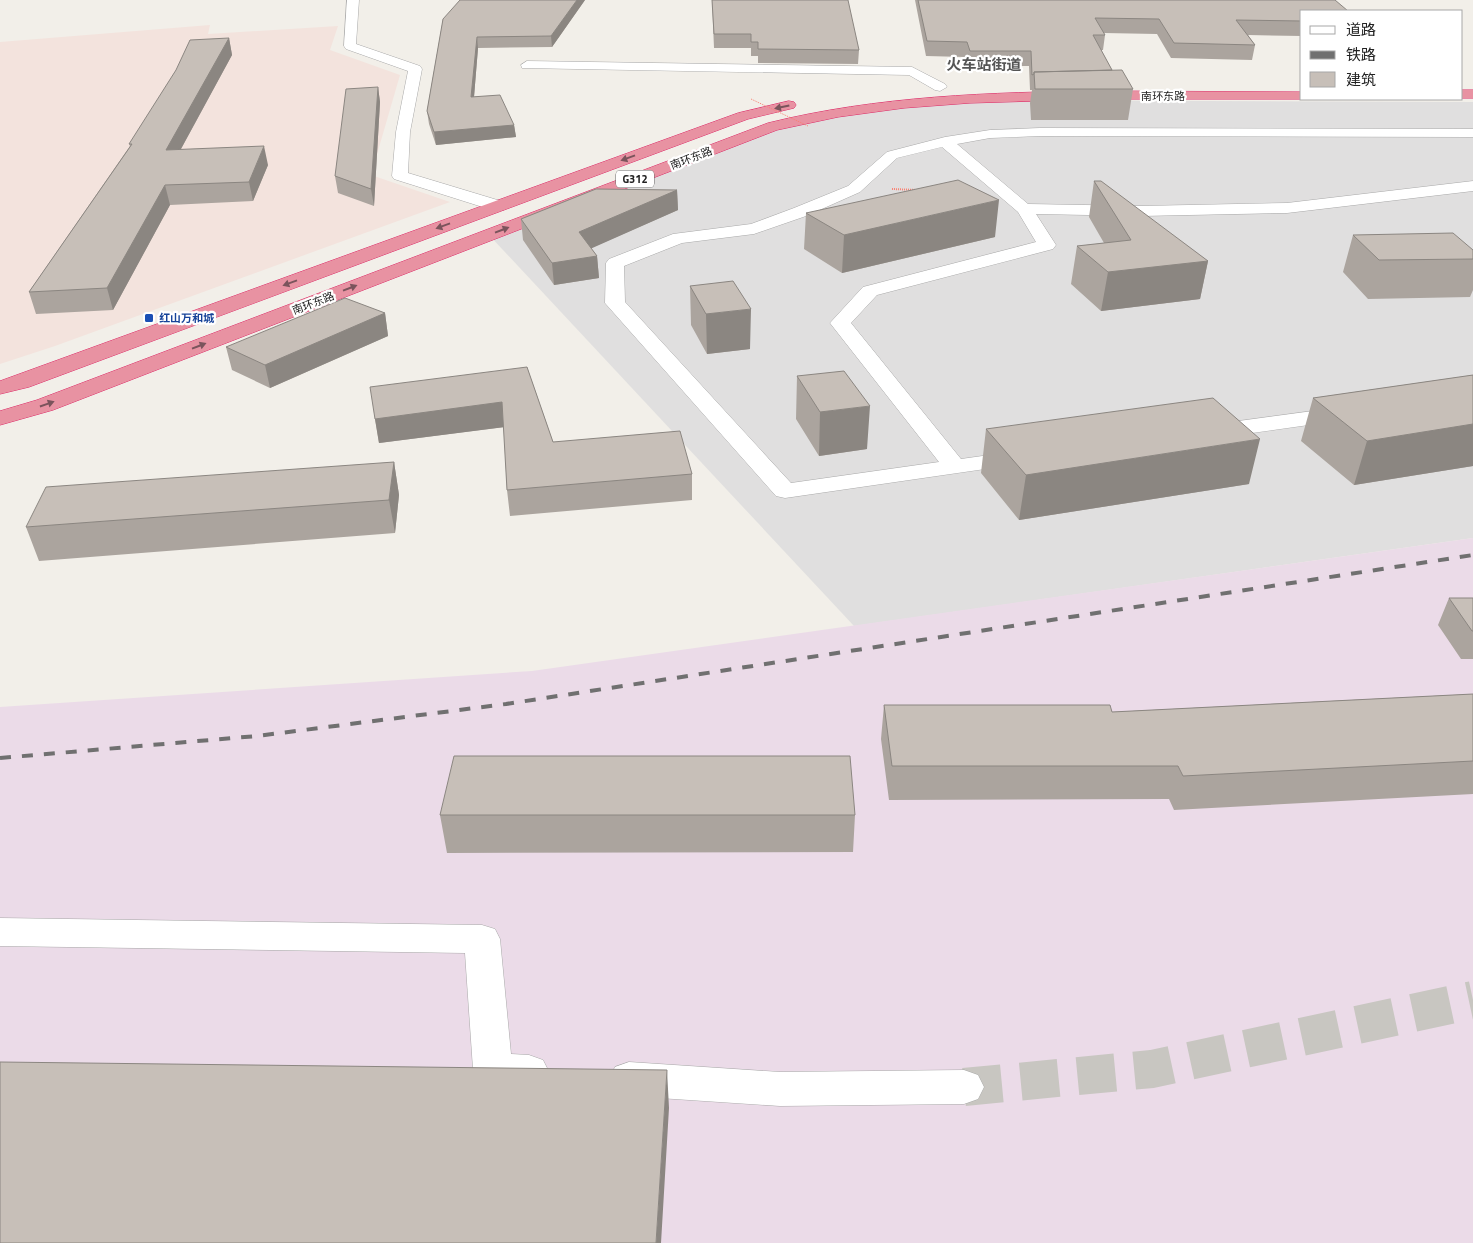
<svg xmlns="http://www.w3.org/2000/svg" width="1473" height="1243" font-family="'Titillium Web','Noto Sans SC',sans-serif">
<style>
.residential{fill:#e0dfdf}
.industrial{fill:#ebdbe8}
.military{fill:#f3e3dd}
.lines{fill:none;stroke-linecap:round;stroke-linejoin:round}
.minor-tunnel{stroke:#c8c6c1;stroke-width:38;stroke-dasharray:38 19;stroke-linecap:butt}
.minor-casing{stroke:#a9a9a9;stroke-width:1}
.highway-casing{stroke:#dc2a67;stroke-width:1}
.path{stroke:#fa8072;stroke-width:2;stroke-dasharray:1 1;stroke-linecap:butt}
.minor{fill:#fff;fill-rule:evenodd}
.highway{fill:#e892a2;fill-rule:evenodd}
.rail{stroke:#707070;stroke-width:4;stroke-dasharray:11 11;stroke-linecap:butt}
.path-bridge{stroke:#fa8072;stroke-width:1;stroke-dasharray:1 1;stroke-linecap:butt}
.wall{fill:#aba49e}
.shaded-wall{fill:#8b8681}
.building{fill:#c7bfb8;stroke:#8b8681}
.oneway{fill:#7b545c}
.transit-dot{fill:#1a4fb4;stroke:#fff;stroke-width:2}
.labels{text-anchor:middle;dominant-baseline:central;stroke-width:4.5;stroke-linejoin:round;paint-order:stroke}
.far-street-label{font-size:11px;fill:#222;stroke:#fff}
.shield{fill:#fff;stroke:#646464;stroke-width:1}
.shield-label{font-size:11px;font-weight:bold;fill:#222}
.far-transit-label{font-size:11px;font-weight:bold;fill:#164399;stroke:#fff;text-anchor:start}
.far-district-label{font-size:15px;font-weight:bold;fill:#555;stroke:#fff}
</style>
<rect width="100%" height="100%" fill="#f2efe9"/>
<path class="residential" d="M 955,100 L 1473,102 L 1473,538 L 854,626 L 489,235 L 773,126 Z"/>
<path class="industrial" d="M 1473,538 L 1473,1243 L 0,1243 L 0,707 L 532,671 Z"/>
<path class="military" d="M 210,25 L 208,34 L 338,26 L 330,50 L 400,75 L 371,175 L 450,202 L 55,346 L 0,364 L 0,42 Z"/>
<g class="lines">
<path class="minor-tunnel" d="M 964,1087 L 1152,1069 L 1473,1000"/>
<g class="minor-casing">
<path id="minor" d="M 347,0 L 359,0 L 356,44 L 420,66 L 422,69 L 410,132 L 408,173 L 504,202 L 506,206 L 504,210 L 492,210 L 394,179 L 392,176 L 396,132 L 408,71 L 346,49 L 344,46 Z
M 527,61 L 912,67 L 945,84 L 947,87 L 940,91 L 935,90 L 909,75 L 522,68 L 521,65 Z
M 1040,128 L 1473,129 L 1473,137 L 1040,136 L 990,138 L 957,144 L 1028,204 L 1141,206 L 1287,203 L 1473,181 L 1473,191 L 1287,213 L 1141,216 L 1036,214 L 1056,245 L 1053,249 L 877,295 L 851,323 L 961,459 L 1018,451 L 1026,453 L 1030,458 L 1026,463 L 785,498 L 776,496 L 605,303 L 606,263 L 609,259 L 673,234 L 751,224 L 794,208 L 848,186 L 887,152 L 945,137 L 990,130 ZM 942,147 L 1018,212 L 1036,242 L 863,287 L 830,323 L 939,462 L 791,483 L 625,302 L 624,266 L 682,243 L 754,234 L 806,216 L 860,192 L 897,158 Z
M 1343,407 L 1351,409 L 1354,414 L 1351,419 L 1209,439 L 1201,437 L 1198,432 L 1201,427 L 1209,425 Z
M 0,918 L 482,925 L 495,929 L 500,939 L 511,1054 L 529,1055 L 543,1060 L 549,1072 L 543,1084 C 522,1091 500,1088 479,1081 L 473,1069 L 465,953 L 0,946 Z
M 629,1062 L 780,1072 L 964,1070 L 978,1075 L 984,1087 L 978,1099 L 964,1104 L 780,1106 L 629,1096 L 615,1091 L 609,1079 L 615,1067 Z"/>
</g>
<g class="highway-casing">
<path id="highway" d="M 1462,90 L 1473,90 L 1473,98 L 1462,98 Z
M 1103,91 L 1302,92 L 1302,99 L 1307,99 L 1103,99 L 970,103 L 904,108 L 838,117 L 777,130 L 53,410 L 0,425 L 0,411 L 37,400 L 768,123 C 877,96 991,92 1103,91 Z
M 789,101 L 794,102 L 796,105 L 794,108 L 748,119 L 29,387 L 0,394 L 0,381 L 738,113 Z"/>
</g>
<path class="path" d="M 892,189 L 918,190"/>
<use href="#minor" class="minor"/>
<use href="#highway" class="highway"/>
<path class="rail" d="M 0,758 L 257,736 L 506,704 L 1473,555"/>
<path class="path-bridge" d="M 751,99 L 808,126"/>
</g>
<path class="wall" d="M 585,0 L 552,47 L 478,48 L 474,97 L 514,125 L 516,137 L 436,145 L 429,124 L 427,111 L 443,19 Z
M 712,0 L 859,50 L 858,64 L 758,63 L 758,56 L 751,56 L 751,48 L 714,48 Z
M 915,0 L 1335,0 L 1302,11 L 1302,36 L 1248,35 L 1255,45 L 1252,60 L 1171,58 L 1157,34 L 1104,33 L 1105,35 L 1103,50 L 1101,50 L 1112,70 L 1133,89 L 1128,120 L 1031,120 L 1030,103 L 1032,90 L 1030,90 L 1029,66 L 969,66 L 965,57 L 926,56 Z
M 229,38 L 232,55 L 181,149 L 268,165 L 253,201 L 170,205 L 113,310 L 36,314 L 29,292 L 130,146 L 129,144 Z
M 378,87 L 380,102 L 374,206 L 338,193 L 335,176 Z
M 1094,181 L 1208,261 L 1200,299 L 1101,311 L 1071,284 L 1077,246 L 1104,243 L 1089,217 Z
M 677,190 L 678,210 L 591,248 L 597,256 L 599,278 L 554,285 L 523,240 L 521,219 Z
M 806,213 L 995,237 L 842,273 L 804,249 Z
M 1353,235 L 1473,250 L 1473,290 L 1470,297 L 1368,299 L 1343,272 Z
M 690,286 L 750,349 L 707,354 L 691,325 Z
M 385,313 L 388,336 L 270,388 L 232,370 L 226,347 Z
M 527,367 L 553,442 L 692,474 L 692,500 L 510,516 L 507,490 L 504,427 L 379,443 L 375,419 Z
M 1473,375 L 1473,466 L 1354,485 L 1301,441 L 1313,398 Z
M 797,376 L 867,449 L 819,456 L 796,419 Z
M 986,429 L 1249,484 L 1019,520 L 981,473 Z
M 394,462 L 399,495 L 395,533 L 39,561 L 26,527 Z
M 1449,598 L 1473,598 L 1473,659 L 1461,659 L 1438,625 Z
M 1473,694 L 1473,794 L 1174,810 L 1169,799 L 889,800 L 881,739 L 884,705 L 1112,712 Z
M 440,815 L 855,815 L 853,852 L 447,853 Z"/>
<path class="shaded-wall" d="M 577,0 L 585,0 L 552,47 L 551,36 Z
M 477,37 L 478,48 L 473,109 L 471,97 Z
M 229,38 L 232,55 L 170,169 L 166,150 Z
M 378,87 L 380,102 L 374,206 L 371,189 Z
M 514,125 L 516,137 L 436,145 L 434,132 Z
M 264,146 L 268,165 L 253,201 L 249,182 Z
M 165,185 L 170,205 L 113,310 L 107,288 Z
M 677,190 L 678,210 L 581,253 L 579,232 Z
M 999,200 L 995,237 L 842,273 L 844,235 Z
M 597,256 L 599,278 L 554,285 L 552,263 Z
M 1208,261 L 1200,299 L 1101,311 L 1108,272 Z
M 751,309 L 750,349 L 707,354 L 706,314 Z
M 385,313 L 388,336 L 270,388 L 265,365 Z
M 502,402 L 505,427 L 379,443 L 375,419 Z
M 870,406 L 867,449 L 819,456 L 820,412 Z
M 1473,424 L 1473,466 L 1354,485 L 1367,441 Z
M 1260,439 L 1249,484 L 1019,520 L 1026,475 Z
M 394,462 L 399,495 L 395,533 L 389,500 Z
M 667,1070 L 669,1108 L 661,1243 L 656,1243 Z"/>
<path class="building" d="M 460,0 L 577,0 L 551,36 L 477,37 L 471,97 L 500,95 L 514,125 L 434,132 L 427,111 L 443,19 Z
M 712,0 L 848,0 L 859,50 L 758,49 L 758,42 L 751,42 L 751,34 L 714,34 Z
M 918,0 L 1335,0 L 1348,11 L 1302,11 L 1302,21 L 1236,20 L 1255,45 L 1174,43 L 1159,19 L 1095,18 L 1105,35 L 1093,35 L 1112,70 L 1034,72 L 1034,74 L 1032,75 L 1031,51 L 970,51 L 967,42 L 927,41 Z
M 229,38 L 166,150 L 264,146 L 249,182 L 165,185 L 107,288 L 29,292 L 132,144 L 129,144 L 176,70 L 190,40 Z
M 1122,70 L 1133,89 L 1035,89 L 1034,72 Z
M 378,87 L 371,189 L 335,176 L 346,89 Z
M 958,180 L 999,200 L 844,235 L 806,213 Z
M 1094,181 L 1101,181 L 1208,261 L 1108,272 L 1077,246 L 1131,240 Z
M 596,189 L 677,190 L 579,232 L 597,256 L 552,263 L 521,219 Z
M 1453,233 L 1473,250 L 1473,259 L 1379,260 L 1353,235 Z
M 733,281 L 751,309 L 706,314 L 690,286 Z
M 345,298 L 385,313 L 265,365 L 226,347 Z
M 527,367 L 553,442 L 680,431 L 692,474 L 507,490 L 502,402 L 375,419 L 370,387 Z
M 844,371 L 870,406 L 820,412 L 797,376 Z
M 1473,375 L 1473,424 L 1367,441 L 1313,398 Z
M 1213,398 L 1260,439 L 1026,475 L 986,429 Z
M 394,462 L 389,500 L 26,527 L 46,487 Z
M 1449,598 L 1473,598 L 1473,631 L 1472,631 Z
M 1473,694 L 1473,761 L 1183,776 L 1178,766 L 892,766 L 884,705 L 1110,705 L 1112,712 Z
M 454,756 L 850,756 L 855,815 L 440,815 Z
M 0,1062 L 667,1070 L 656,1243 L 0,1243 Z"/>
<defs><path id="oneway-solid" d="M-6-.8H1V-3.2L6.5 0L1 3.2V.8H-6Z" transform="scale(1.25)"/></defs>
<g class="oneway">
<use href="#oneway-solid" transform="translate(782 107) rotate(168)"/>
<use href="#oneway-solid" transform="translate(628 158) rotate(160)"/>
<use href="#oneway-solid" transform="translate(443 226) rotate(160)"/>
<use href="#oneway-solid" transform="translate(502 230) rotate(-21)"/>
<use href="#oneway-solid" transform="translate(290 283) rotate(160)"/>
<use href="#oneway-solid" transform="translate(350 288) rotate(-21)"/>
<use href="#oneway-solid" transform="translate(199 346) rotate(-21)"/>
<use href="#oneway-solid" transform="translate(47 404) rotate(-19)"/>
</g>
<rect class="transit-dot" x="144" y="313" width="10" height="10" rx="2.5"/>
<g class="labels">
<g class="far-street-label">
<text x="1163" y="96">南环东路</text>
<text transform="translate(691 158) rotate(-21)">南环东路</text>
<text transform="translate(313 303) rotate(-21)">南环东路</text>
</g>
<rect class="shield" x="616" y="170.5" width="38" height="17" rx="4"/>
<g class="shield-label">
<text x="635" y="179">G312</text>
</g>
<g class="far-transit-label">
<text x="159" y="318">红山万和城</text>
</g>
<g class="far-district-label">
<text x="984" y="64">火车站街道</text>
</g>
</g>
<rect x="1300" y="10" width="162" height="90" fill="#ffffff" stroke="#a7a7a7"/>
<rect x="1310" y="26" width="25" height="8" fill="#ffffff" stroke="#a7a7a7"/>
<text x="1346" y="35" font-size="15" fill="#222222">道路</text>
<rect x="1310" y="51" width="25" height="8" fill="#707070" stroke="#a7a7a7"/>
<text x="1346" y="60" font-size="15" fill="#222222">铁路</text>
<rect x="1310" y="72" width="25" height="15" fill="#c7bfb8" stroke="#a7a7a7"/>
<text x="1346" y="85" font-size="15" fill="#222222">建筑</text>
</svg>
